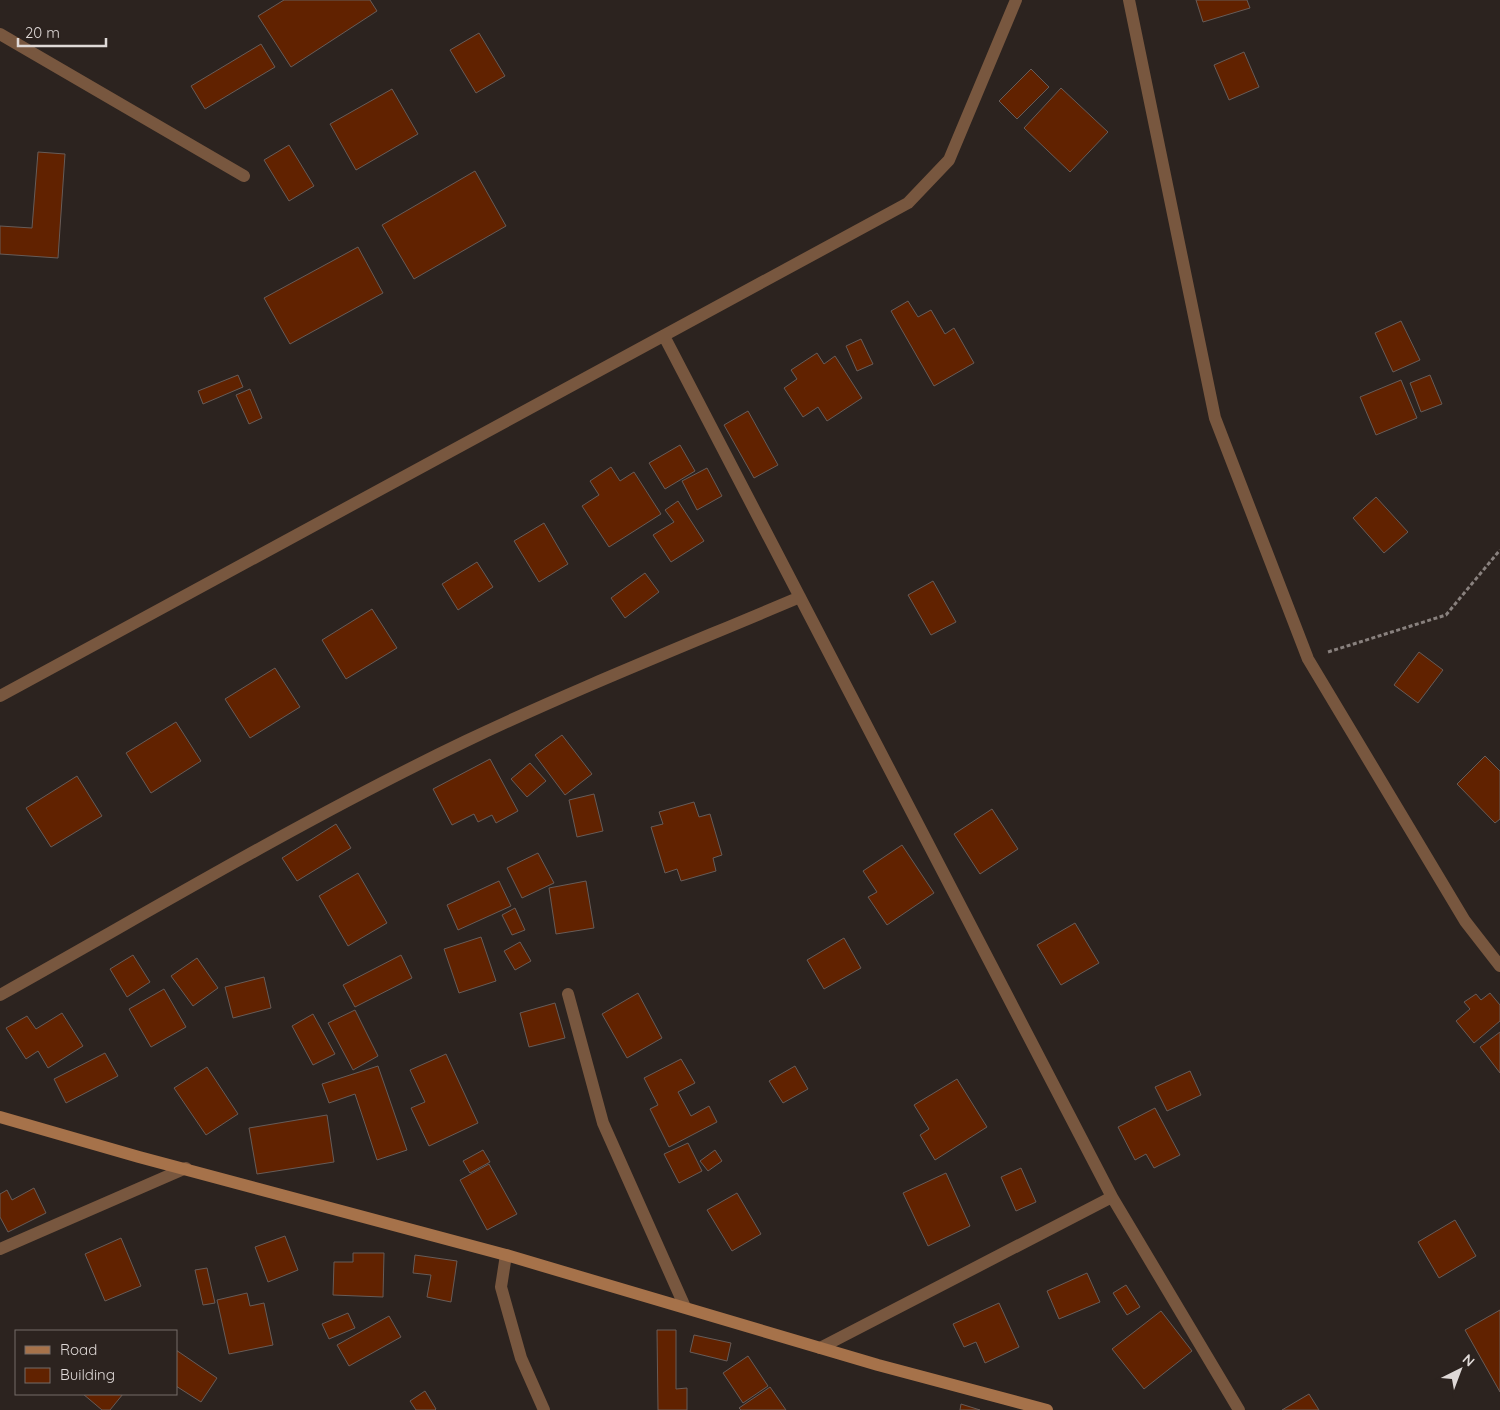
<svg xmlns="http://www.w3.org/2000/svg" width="1500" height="1410" font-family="Quicksand,sans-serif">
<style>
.building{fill:#612200;stroke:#675c58}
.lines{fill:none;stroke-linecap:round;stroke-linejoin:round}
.path{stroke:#89817e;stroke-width:3;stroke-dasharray:4 2.5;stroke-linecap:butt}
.street{stroke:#78573f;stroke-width:12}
.secondary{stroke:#a6724a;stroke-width:12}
</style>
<rect width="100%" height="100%" fill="#2c231f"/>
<path class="building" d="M 284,0 L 370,0 L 377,11 L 291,67 L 258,16 Z
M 1196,0 L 1247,0 L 1250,8 L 1203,22 Z
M 479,33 L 505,76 L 476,93 L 450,50 Z
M 261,44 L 275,67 L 205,109 L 191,86 Z
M 1244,52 L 1259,87 L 1229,100 L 1214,65 Z
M 1031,69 L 1049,87 L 1017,119 L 999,101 Z
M 1061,88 L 1108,132 L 1070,172 L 1024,128 Z
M 392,89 L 418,134 L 356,170 L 330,124 Z
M 289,145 L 314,186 L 289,201 L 264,160 Z
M 38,152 L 65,154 L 58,258 L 0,254 L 0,226 L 32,228 Z
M 475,171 L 506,226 L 414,279 L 382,225 Z
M 358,247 L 383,293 L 290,344 L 264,298 Z
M 908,301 L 918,317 L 931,310 L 945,334 L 954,328 L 974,363 L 934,386 L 891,311 Z
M 1401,321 L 1420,360 L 1393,372 L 1375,333 Z
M 861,339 L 873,364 L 857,371 L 846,346 Z
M 817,353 L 824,364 L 835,356 L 862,398 L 827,421 L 818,407 L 803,417 L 784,388 L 797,379 L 791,370 Z
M 238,375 L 243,387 L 203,404 L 198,391 Z
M 1430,375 L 1442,404 L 1421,412 L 1410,383 Z
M 1401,380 L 1417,418 L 1376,435 L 1360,397 Z
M 250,389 L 262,418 L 249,424 L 236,395 Z
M 748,411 L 778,465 L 754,478 L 724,425 Z
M 680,445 L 695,471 L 665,489 L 649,463 Z
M 611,467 L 620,481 L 634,472 L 661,514 L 609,547 L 582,506 L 599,495 L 590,481 Z
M 707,468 L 722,496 L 697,510 L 682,481 Z
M 1376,497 L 1408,532 L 1384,553 L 1353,518 Z
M 678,501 L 704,541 L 671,562 L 653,535 L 674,522 L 665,510 Z
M 544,523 L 568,564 L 539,582 L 514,541 Z
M 477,562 L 493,587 L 458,610 L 442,584 Z
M 645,573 L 659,592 L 625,618 L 611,598 Z
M 933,581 L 956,622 L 931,635 L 908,595 Z
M 372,609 L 397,648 L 346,679 L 322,640 Z
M 1419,652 L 1443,670 L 1418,703 L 1394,685 Z
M 275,668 L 300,707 L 250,738 L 225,699 Z
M 176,722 L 201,761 L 151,793 L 126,753 Z
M 562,735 L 592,774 L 565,795 L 535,755 Z
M 1485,756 L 1500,771 L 1500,819 L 1495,823 L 1457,784 Z
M 490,759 L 518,811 L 496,823 L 492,815 L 478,822 L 474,814 L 452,825 L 433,789 Z
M 530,763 L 546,781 L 527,797 L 511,779 Z
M 77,776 L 102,816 L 51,847 L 26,808 Z
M 594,794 L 603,831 L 577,837 L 569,800 Z
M 694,802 L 699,817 L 710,814 L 722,855 L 713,858 L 716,871 L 681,881 L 677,869 L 665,873 L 651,827 L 663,824 L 659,812 Z
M 992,809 L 1018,849 L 980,874 L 954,834 Z
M 336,824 L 351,848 L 297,881 L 282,858 Z
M 902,845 L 934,893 L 887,925 L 868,897 L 877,892 L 863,871 Z
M 538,853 L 554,883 L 522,898 L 507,868 Z
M 358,873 L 387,923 L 348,946 L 319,896 Z
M 499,881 L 511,906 L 458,930 L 447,905 Z
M 586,881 L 594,928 L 556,934 L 549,888 Z
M 515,908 L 525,930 L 512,935 L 502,915 Z
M 1075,923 L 1099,963 L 1061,985 L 1037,945 Z
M 481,937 L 496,981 L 459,993 L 444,949 Z
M 844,938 L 861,968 L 824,989 L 807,960 Z
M 520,942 L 531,961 L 515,970 L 504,951 Z
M 133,955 L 150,982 L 127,997 L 110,969 Z
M 401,955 L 412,978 L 355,1007 L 343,985 Z
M 197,958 L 218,988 L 193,1006 L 171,976 Z
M 264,977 L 271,1008 L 233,1018 L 225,987 Z
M 164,989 L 186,1027 L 151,1047 L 129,1009 Z
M 638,993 L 662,1038 L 627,1058 L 602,1014 Z
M 1490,993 L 1500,1005 L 1500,1021 L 1474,1043 L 1456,1021 L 1470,1009 L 1464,1002 L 1476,994 L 1481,1000 Z
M 555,1003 L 565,1038 L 529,1047 L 520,1013 Z
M 355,1010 L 378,1056 L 353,1070 L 328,1023 Z
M 62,1013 L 83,1046 L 48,1068 L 38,1051 L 26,1059 L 6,1028 L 27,1016 L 36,1029 Z
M 313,1014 L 335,1054 L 313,1065 L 292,1026 Z
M 1500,1032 L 1500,1073 L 1480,1047 Z
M 105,1053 L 118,1076 L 66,1103 L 54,1079 Z
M 446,1054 L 478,1123 L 429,1146 L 411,1108 L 425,1102 L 410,1070 Z
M 681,1059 L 695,1083 L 678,1092 L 691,1116 L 709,1106 L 717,1122 L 669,1147 L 650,1109 L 658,1105 L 644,1078 Z
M 378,1066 L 407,1150 L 377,1160 L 355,1094 L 329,1103 L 322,1084 Z
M 795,1066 L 808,1089 L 783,1103 L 769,1081 Z
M 207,1067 L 238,1114 L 206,1135 L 174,1088 Z
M 1190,1071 L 1201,1095 L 1167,1111 L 1155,1087 Z
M 957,1079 L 987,1127 L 935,1160 L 920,1135 L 929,1129 L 914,1105 Z
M 1155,1108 L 1180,1155 L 1154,1168 L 1146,1154 L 1135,1160 L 1118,1127 Z
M 327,1115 L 334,1162 L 257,1174 L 249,1128 Z
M 688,1143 L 702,1171 L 679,1183 L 664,1154 Z
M 483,1150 L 490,1162 L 470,1173 L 463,1161 Z
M 715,1150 L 722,1161 L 708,1171 L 700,1161 Z
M 489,1164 L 517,1214 L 487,1230 L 460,1180 Z
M 1021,1168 L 1036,1202 L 1016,1211 L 1001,1177 Z
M 946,1173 L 970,1226 L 928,1246 L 903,1193 Z
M 34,1188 L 46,1213 L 8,1232 L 0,1217 L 0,1194 L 7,1190 L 12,1200 Z
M 737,1193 L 761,1234 L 732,1251 L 707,1210 Z
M 1455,1220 L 1476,1256 L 1439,1278 L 1418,1242 Z
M 285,1236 L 298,1270 L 268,1282 L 255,1247 Z
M 121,1238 L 141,1286 L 105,1301 L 85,1254 Z
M 353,1253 L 384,1253 L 383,1297 L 333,1295 L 334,1262 L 353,1262 Z
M 415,1255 L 457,1261 L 451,1302 L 427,1297 L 431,1275 L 413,1273 Z
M 207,1268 L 215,1303 L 203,1305 L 195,1270 Z
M 1087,1273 L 1100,1302 L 1059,1319 L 1047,1291 Z
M 1126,1285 L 1140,1307 L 1127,1315 L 1113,1293 Z
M 247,1293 L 250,1306 L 264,1303 L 273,1345 L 229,1354 L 217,1300 Z
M 999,1303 L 1019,1347 L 985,1363 L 976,1342 L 964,1347 L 953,1324 Z
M 1500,1310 L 1500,1392 L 1465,1330 Z
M 1161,1311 L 1192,1351 L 1144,1389 L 1112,1349 Z
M 348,1313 L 355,1328 L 329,1339 L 322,1324 Z
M 389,1316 L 401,1337 L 349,1366 L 337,1345 Z
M 657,1330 L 676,1330 L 676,1389 L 687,1388 L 687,1410 L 658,1410 Z
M 694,1335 L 731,1343 L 727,1361 L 690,1352 Z
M 176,1350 L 217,1378 L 201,1402 L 176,1386 Z
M 748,1356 L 768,1386 L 743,1403 L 723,1373 Z
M 770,1387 L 786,1410 L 741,1410 L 739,1408 Z
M 425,1391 L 436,1409 L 435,1410 L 416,1410 L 410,1401 Z
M 83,1394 L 123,1394 L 110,1410 L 102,1410 Z
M 1309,1394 L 1319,1410 L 1282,1410 Z
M 961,1404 L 980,1410 L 960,1410 Z"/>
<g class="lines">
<path class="path" d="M 1328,652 L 1446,615 L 1500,550"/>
<path class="street" d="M 1129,0 L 1215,418 L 1308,659 L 1465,921 L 1500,966
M 0,34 L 244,176
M 664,336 L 1112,1197 L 820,1348
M 0,696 L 908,203 L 949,160 L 1016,0
M 568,994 L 603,1123 L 685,1307
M 0,995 C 154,909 307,817 466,741 C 575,689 689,644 800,597
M 1112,1197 L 1239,1410
M 0,1249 L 186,1168
M 506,1255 L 501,1287 L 521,1358 L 544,1410"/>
<path class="secondary" d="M 0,1117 L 139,1157 L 506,1255 L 878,1365 L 1047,1410"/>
</g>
<rect x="15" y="1330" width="162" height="65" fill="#2c231f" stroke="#746c69"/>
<rect x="25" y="1346" width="25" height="8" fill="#a6724a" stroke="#746c69"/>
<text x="60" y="1355" font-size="15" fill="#dfd9d7">Road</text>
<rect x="25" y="1368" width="25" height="15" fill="#612200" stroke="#746c69"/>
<text x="60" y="1380" font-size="15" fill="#dfd9d7">Building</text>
<g transform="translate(1460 1370) rotate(42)" stroke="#2c231f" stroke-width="4" paint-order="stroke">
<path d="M0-4L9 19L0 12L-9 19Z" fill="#dfd9d7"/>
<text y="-8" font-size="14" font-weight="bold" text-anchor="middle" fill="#dfd9d7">N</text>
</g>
<path d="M18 38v8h88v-8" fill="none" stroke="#dfd9d7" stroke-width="2.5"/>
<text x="25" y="38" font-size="15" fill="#dfd9d7" stroke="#2c231f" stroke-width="4" paint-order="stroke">20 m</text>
</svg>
